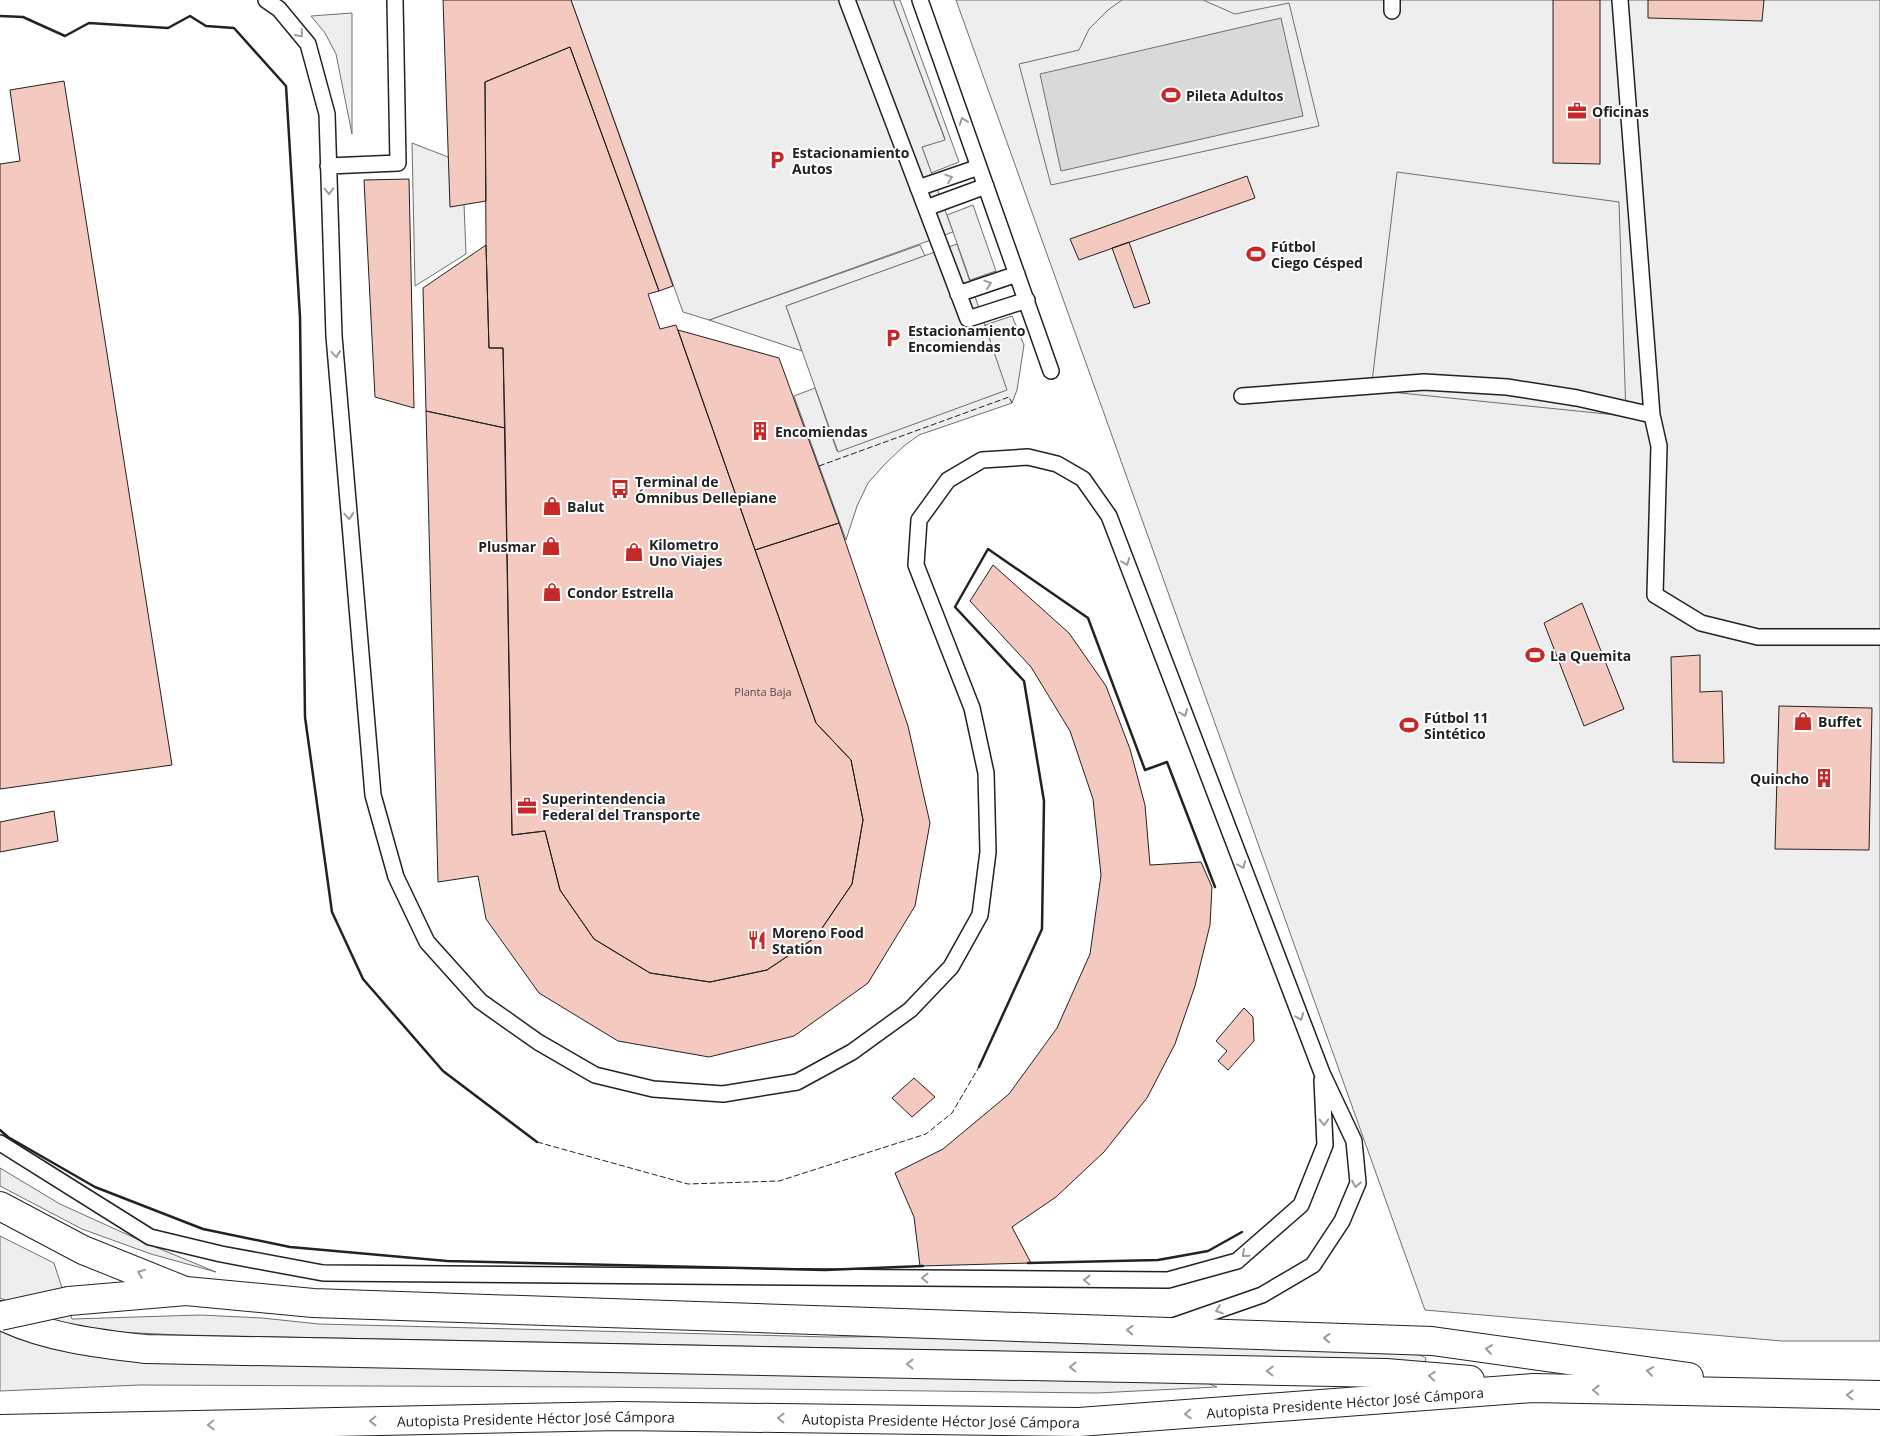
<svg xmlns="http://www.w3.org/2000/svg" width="1880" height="1436" font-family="'Open Sans',sans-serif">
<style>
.green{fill:#eee;stroke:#6f6f6f}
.parking{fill:#ededed;stroke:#6f6f6f}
.water{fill:#d9d9d9;stroke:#6f6f6f}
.building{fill:#f3c9c0;stroke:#222}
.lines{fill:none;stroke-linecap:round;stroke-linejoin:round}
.lane-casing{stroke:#222;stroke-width:18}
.highway-casing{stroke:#222;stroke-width:30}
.lane{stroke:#fff;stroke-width:15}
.highway{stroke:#fff;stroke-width:28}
.highway-bridge-casing{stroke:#222;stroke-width:30;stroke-linecap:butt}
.highway-bridge{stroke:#fff;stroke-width:28}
.fence{stroke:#222;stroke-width:1;stroke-dasharray:6 2.5;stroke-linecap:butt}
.wall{stroke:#222;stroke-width:2.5}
.oneway{stroke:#9c9c9c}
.labels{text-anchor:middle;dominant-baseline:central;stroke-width:4;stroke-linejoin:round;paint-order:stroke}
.number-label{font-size:11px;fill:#564c4a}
.poi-label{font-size:14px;font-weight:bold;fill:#222;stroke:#fff;text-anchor:start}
.street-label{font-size:14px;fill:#222;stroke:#fff}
</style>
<rect width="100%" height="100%" fill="#fff"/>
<path class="green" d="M 893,0 L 900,0 L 959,162 L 931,173 L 922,147 L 945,139 Z
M 956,0 L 1880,0 L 1880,1341 L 1782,1341 L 1425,1310 Z
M 352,13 L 352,134 L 336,54 L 325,33 L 311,16 Z
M 412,143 L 448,157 L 464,204 L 466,254 L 415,286 Z
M 973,205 L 996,271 L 970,280 L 947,215 Z
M 920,245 L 925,256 L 786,306 L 802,351 L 709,320 Z
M 1012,316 L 1024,345 L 1017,390 L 1012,403 L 919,435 L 904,446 L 885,464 L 868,483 L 857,506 L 846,540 L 794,396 L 815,388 L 837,451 L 1006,390 L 985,325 Z
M 0,1168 L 60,1204 L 148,1244 L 216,1272 L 151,1254 L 82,1229 L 0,1186 Z
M 0,1236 L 54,1263 L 72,1319 L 200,1315 L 262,1318 L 319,1324 L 830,1337 L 986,1336 L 1371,1351 L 1420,1355 L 1426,1358 L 1425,1362 L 1421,1364 L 1143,1354 L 180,1335 L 96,1331 L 68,1326 L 0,1298 Z
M 0,1331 L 19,1339 L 89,1356 L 179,1362 L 797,1372 L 1052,1380 L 1202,1381 L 1217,1387 L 1097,1393 L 596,1387 L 140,1385 L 0,1391 Z"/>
<path class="parking" d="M 571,0 L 893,0 L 945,140 L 922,147 L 953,232 L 709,320 L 683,312 Z
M 1122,0 L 1203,0 L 1235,14 L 1289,3 L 1319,126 L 1051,185 L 1019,64 L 1079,50 L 1089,29 L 1108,10 Z
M 1397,172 L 1619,202 L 1626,416 L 1371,390 Z
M 957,244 L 1007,390 L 838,452 L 786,306 Z"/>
<path class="water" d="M 1281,18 L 1303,116 L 1061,171 L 1040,74 Z"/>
<path class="building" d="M 443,0 L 571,0 L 673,286 L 659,291 L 570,47 L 485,82 L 486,201 L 450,207 Z
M 1553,0 L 1600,0 L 1600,164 L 1553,163 Z
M 1648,0 L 1764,0 L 1762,21 L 1648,18 Z
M 570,47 L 659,291 L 648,294 L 660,329 L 676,325 L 816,723 L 851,760 L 863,820 L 852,884 L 816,937 L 767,970 L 710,982 L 650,973 L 594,939 L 560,890 L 545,831 L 512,835 L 503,348 L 489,348 L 486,245 L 485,82 Z
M 64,81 L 172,765 L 0,789 L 0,164 L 20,161 L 10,90 Z
M 1247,176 L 1255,198 L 1079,260 L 1070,239 Z
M 409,179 L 414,408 L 375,397 L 364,180 Z
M 1129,242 L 1150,303 L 1134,308 L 1112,248 Z
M 486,245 L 489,348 L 503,348 L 505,428 L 426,411 L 423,288 Z
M 678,330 L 779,358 L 839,523 L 755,550 Z
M 426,411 L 505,428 L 512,835 L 545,831 L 560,890 L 594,939 L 650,973 L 710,982 L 767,970 L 816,937 L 852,884 L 863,820 L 851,760 L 816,723 L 755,550 L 839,523 L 908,726 L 930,823 L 915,906 L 868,983 L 794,1036 L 709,1057 L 618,1041 L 539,993 L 486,919 L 478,876 L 438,882 Z
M 993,565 L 1069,633 L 1106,686 L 1130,749 L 1145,805 L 1150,865 L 1201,862 L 1212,887 L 1210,925 L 1195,986 L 1175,1044 L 1147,1098 L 1104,1152 L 1056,1197 L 1012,1227 L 1031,1263 L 920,1266 L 914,1217 L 895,1173 L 943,1149 L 1009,1094 L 1057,1028 L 1090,954 L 1101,875 L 1093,799 L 1070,731 L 1031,667 L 970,601 Z
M 1582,603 L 1624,709 L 1584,726 L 1544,623 Z
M 1700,655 L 1700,692 L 1722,691 L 1724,763 L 1673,762 L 1671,657 Z
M 1779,706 L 1872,708 L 1869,850 L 1775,849 Z
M 54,811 L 58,841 L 0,852 L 0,822 Z
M 1244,1008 L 1253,1017 L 1254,1041 L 1228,1070 L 1218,1061 L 1227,1051 L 1216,1041 Z
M 914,1078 L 935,1097 L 912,1117 L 892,1098 Z"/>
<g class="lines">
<g class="lane-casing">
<path id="lane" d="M 266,0 L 279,9 L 308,44 L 327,114 L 334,336 L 373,795 L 396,877 L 427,942 L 480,1001 L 538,1042 L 595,1075 L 653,1089 L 723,1094 L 797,1082 L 852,1052 L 910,1010 L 951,967 L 980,915 L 988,852 L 986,773 L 972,708 L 916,565 L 919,520 L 948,480 L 982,460 L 1028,457 L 1057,464 L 1083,479 L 1109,516 L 1322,1073 L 1354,1141 L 1358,1183 L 1342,1221 L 1313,1265 L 1262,1295 L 1173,1326
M 847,0 L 968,319 L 1027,300
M 920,0 L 1051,371
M 1620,0 L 1652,415 L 1659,446 L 1655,595 L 1701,623 L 1758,637 L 1880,637
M 1392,11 L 1392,0
M 328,166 L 398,163 L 395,0
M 918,188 L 979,167
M 926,208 L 986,186
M 958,294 L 1017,274
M 1242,396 L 1424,382 L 1507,387 L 1577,398 L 1652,415
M 0,1143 L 150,1237 L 221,1254 L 323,1273 L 1168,1280 L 1237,1261 L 1301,1205 L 1325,1145 L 1322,1080"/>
</g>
<g class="highway-casing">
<g id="highway">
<path d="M 0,1206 L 83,1250 L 180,1289"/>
<path d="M 69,1301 L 186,1291 L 313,1303 L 1432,1341 L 1689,1377"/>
<path d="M 0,1315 C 43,1337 99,1344 146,1349 L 1386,1373 L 1470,1380"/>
<path id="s1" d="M 0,1429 L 620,1416 L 1079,1422 L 1533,1388 L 1880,1395"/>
</g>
</g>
<use href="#lane" class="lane"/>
<use href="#highway" class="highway"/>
<g class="highway-bridge-casing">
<path id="highway-bridge" d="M 0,1316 L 69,1301"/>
</g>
<use href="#highway-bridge" class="highway-bridge"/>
<path class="fence" d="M 819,466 L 1009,397 L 1012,403
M 537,1142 L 688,1184 L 779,1181 L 926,1134 L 952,1113 L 979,1067"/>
<path class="wall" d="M 0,16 L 23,17 L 65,36 L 89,23 L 168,28 L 190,16 L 206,26 L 234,28 L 286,86 L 300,317 L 305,717 L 332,912 L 363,979 L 443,1071 L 537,1142
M 979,1067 L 1042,929 L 1044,801 L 1024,681 L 955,607 L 988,549 L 1088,618 L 1145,770 L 1167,762 L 1215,887
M 0,1130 L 8,1137 L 95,1187 L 203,1229 L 290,1247 L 447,1261 L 825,1270 L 923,1266
M 1028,1263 L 1158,1260 L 1208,1251 L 1242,1232"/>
</g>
<defs><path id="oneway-chevron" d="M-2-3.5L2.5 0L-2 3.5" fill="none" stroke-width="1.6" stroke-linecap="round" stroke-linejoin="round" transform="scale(1.25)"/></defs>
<g class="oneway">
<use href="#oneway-chevron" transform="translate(300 34) rotate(49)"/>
<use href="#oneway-chevron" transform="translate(963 121) rotate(-110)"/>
<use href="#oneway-chevron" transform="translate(949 178) rotate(-19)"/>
<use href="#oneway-chevron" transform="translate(329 191) rotate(88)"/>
<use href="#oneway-chevron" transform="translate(988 284) rotate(-18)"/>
<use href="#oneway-chevron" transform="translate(336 354) rotate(85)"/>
<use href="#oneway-chevron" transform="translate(349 516) rotate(85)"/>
<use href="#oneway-chevron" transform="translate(1126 562) rotate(69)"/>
<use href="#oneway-chevron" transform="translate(1184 713) rotate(69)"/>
<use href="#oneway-chevron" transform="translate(1242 865) rotate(69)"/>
<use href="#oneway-chevron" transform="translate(1300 1017) rotate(69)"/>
<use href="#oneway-chevron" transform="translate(1324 1122) rotate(88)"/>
<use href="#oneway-chevron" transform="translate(1356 1184) rotate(101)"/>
<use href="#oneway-chevron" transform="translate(1245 1254) rotate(139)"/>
<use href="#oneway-chevron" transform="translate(141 1273) rotate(-158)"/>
<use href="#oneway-chevron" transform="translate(925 1278) rotate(-179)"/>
<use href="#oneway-chevron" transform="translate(1087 1280) rotate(-179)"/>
<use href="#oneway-chevron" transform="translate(1219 1310) rotate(161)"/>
<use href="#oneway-chevron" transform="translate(1130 1330) rotate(-178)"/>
<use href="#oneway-chevron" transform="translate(1327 1338) rotate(-178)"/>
<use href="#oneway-chevron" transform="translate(1489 1349) rotate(-172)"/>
<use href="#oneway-chevron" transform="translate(910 1364) rotate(-179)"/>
<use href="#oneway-chevron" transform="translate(1073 1367) rotate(-179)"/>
<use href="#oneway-chevron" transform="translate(1270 1371) rotate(-179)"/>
<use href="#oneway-chevron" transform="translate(1650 1371) rotate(-172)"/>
<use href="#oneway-chevron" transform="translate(1432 1376) rotate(-176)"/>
<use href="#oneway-chevron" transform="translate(1596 1390) rotate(-179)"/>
<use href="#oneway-chevron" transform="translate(1850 1395) rotate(-179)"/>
<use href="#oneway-chevron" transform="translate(1188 1414) rotate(176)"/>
<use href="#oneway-chevron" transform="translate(781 1418) rotate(-179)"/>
<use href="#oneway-chevron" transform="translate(373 1421) rotate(179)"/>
<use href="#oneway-chevron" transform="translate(211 1425) rotate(179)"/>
</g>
<defs>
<g id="stadium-bare" transform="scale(1.5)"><path d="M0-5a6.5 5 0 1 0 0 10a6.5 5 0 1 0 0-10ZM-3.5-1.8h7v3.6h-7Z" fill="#c62828" stroke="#fff" stroke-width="2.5" paint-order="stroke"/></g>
<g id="office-bare" transform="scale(1.5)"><path d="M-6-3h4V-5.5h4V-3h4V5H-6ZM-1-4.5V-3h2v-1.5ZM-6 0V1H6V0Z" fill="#c62828" stroke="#fff" stroke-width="2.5" paint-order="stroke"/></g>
<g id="parking-bare" transform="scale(1.5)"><path d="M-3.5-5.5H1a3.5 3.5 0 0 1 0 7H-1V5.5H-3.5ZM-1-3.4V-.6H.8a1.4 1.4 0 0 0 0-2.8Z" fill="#c62828" stroke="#fff" stroke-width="2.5" paint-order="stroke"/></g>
<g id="building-bare" transform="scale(1.5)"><path d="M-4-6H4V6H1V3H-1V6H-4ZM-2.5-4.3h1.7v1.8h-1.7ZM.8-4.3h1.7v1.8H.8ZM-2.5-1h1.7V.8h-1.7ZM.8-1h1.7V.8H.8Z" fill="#c62828" stroke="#fff" stroke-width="2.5" paint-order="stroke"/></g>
<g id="bus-bare" transform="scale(1.5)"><path d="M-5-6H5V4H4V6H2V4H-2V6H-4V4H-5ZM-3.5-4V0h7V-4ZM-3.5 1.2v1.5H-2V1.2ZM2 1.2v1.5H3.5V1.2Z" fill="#c62828" stroke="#fff" stroke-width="2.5" paint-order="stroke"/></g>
<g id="shop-bare" transform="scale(1.5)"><path d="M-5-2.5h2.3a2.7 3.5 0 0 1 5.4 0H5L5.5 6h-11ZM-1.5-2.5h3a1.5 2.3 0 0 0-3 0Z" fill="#c62828" stroke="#fff" stroke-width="2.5" paint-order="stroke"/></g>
<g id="restaurant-bare" transform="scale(1.5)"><path d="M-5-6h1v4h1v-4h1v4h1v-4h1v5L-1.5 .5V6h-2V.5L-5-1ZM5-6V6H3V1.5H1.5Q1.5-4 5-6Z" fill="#c62828" stroke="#fff" stroke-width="2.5" paint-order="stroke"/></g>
</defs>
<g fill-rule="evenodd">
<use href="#stadium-bare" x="1171" y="95"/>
<use href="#office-bare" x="1577" y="111"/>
<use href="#parking-bare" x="777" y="160"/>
<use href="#stadium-bare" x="1256" y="254"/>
<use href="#parking-bare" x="893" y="338"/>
<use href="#building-bare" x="760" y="431"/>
<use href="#bus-bare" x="620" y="489"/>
<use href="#shop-bare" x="552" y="506"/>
<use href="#shop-bare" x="551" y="546"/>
<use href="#shop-bare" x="634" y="552"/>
<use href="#shop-bare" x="552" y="592"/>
<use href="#stadium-bare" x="1535" y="655"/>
<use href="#shop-bare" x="1803" y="721"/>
<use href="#stadium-bare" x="1409" y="725"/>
<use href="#building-bare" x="1824" y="778"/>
<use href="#office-bare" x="527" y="806"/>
<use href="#restaurant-bare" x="757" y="940"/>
</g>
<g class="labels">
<g class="number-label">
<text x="763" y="691">Planta Baja</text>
</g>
<g class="poi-label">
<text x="1186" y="95">Pileta Adultos</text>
<text x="1592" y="111">Oficinas</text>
<text x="792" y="152">Estacionamiento<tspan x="792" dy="16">Autos</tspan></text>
<text x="1271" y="246">Fútbol<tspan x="1271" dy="16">Ciego Césped</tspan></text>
<text x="908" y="330">Estacionamiento<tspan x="908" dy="16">Encomiendas</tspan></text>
<text x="775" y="431">Encomiendas</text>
<text x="635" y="481">Terminal de<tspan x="635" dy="16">Ómnibus Dellepiane</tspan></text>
<text x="567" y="506">Balut</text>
<text x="649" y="544">Kilometro<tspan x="649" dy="16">Uno Viajes</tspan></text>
<text x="536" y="546" text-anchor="end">Plusmar</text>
<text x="567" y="592">Condor Estrella</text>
<text x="1550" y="655">La Quemita</text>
<text x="1424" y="717">Fútbol 11<tspan x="1424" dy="16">Sintético</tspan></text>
<text x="1818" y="721">Buffet</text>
<text x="1809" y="778" text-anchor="end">Quincho</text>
<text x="542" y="798">Superintendencia<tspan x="542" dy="16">Federal del Transporte</tspan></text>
<text x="772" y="932">Moreno Food<tspan x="772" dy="16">Station</tspan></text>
</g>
<g class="street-label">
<text stroke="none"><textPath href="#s1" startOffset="1346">Autopista Presidente Héctor José Cámpora</textPath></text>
<text stroke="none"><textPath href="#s1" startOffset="536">Autopista Presidente Héctor José Cámpora</textPath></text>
<text stroke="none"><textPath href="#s1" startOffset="941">Autopista Presidente Héctor José Cámpora</textPath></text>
</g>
</g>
</svg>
